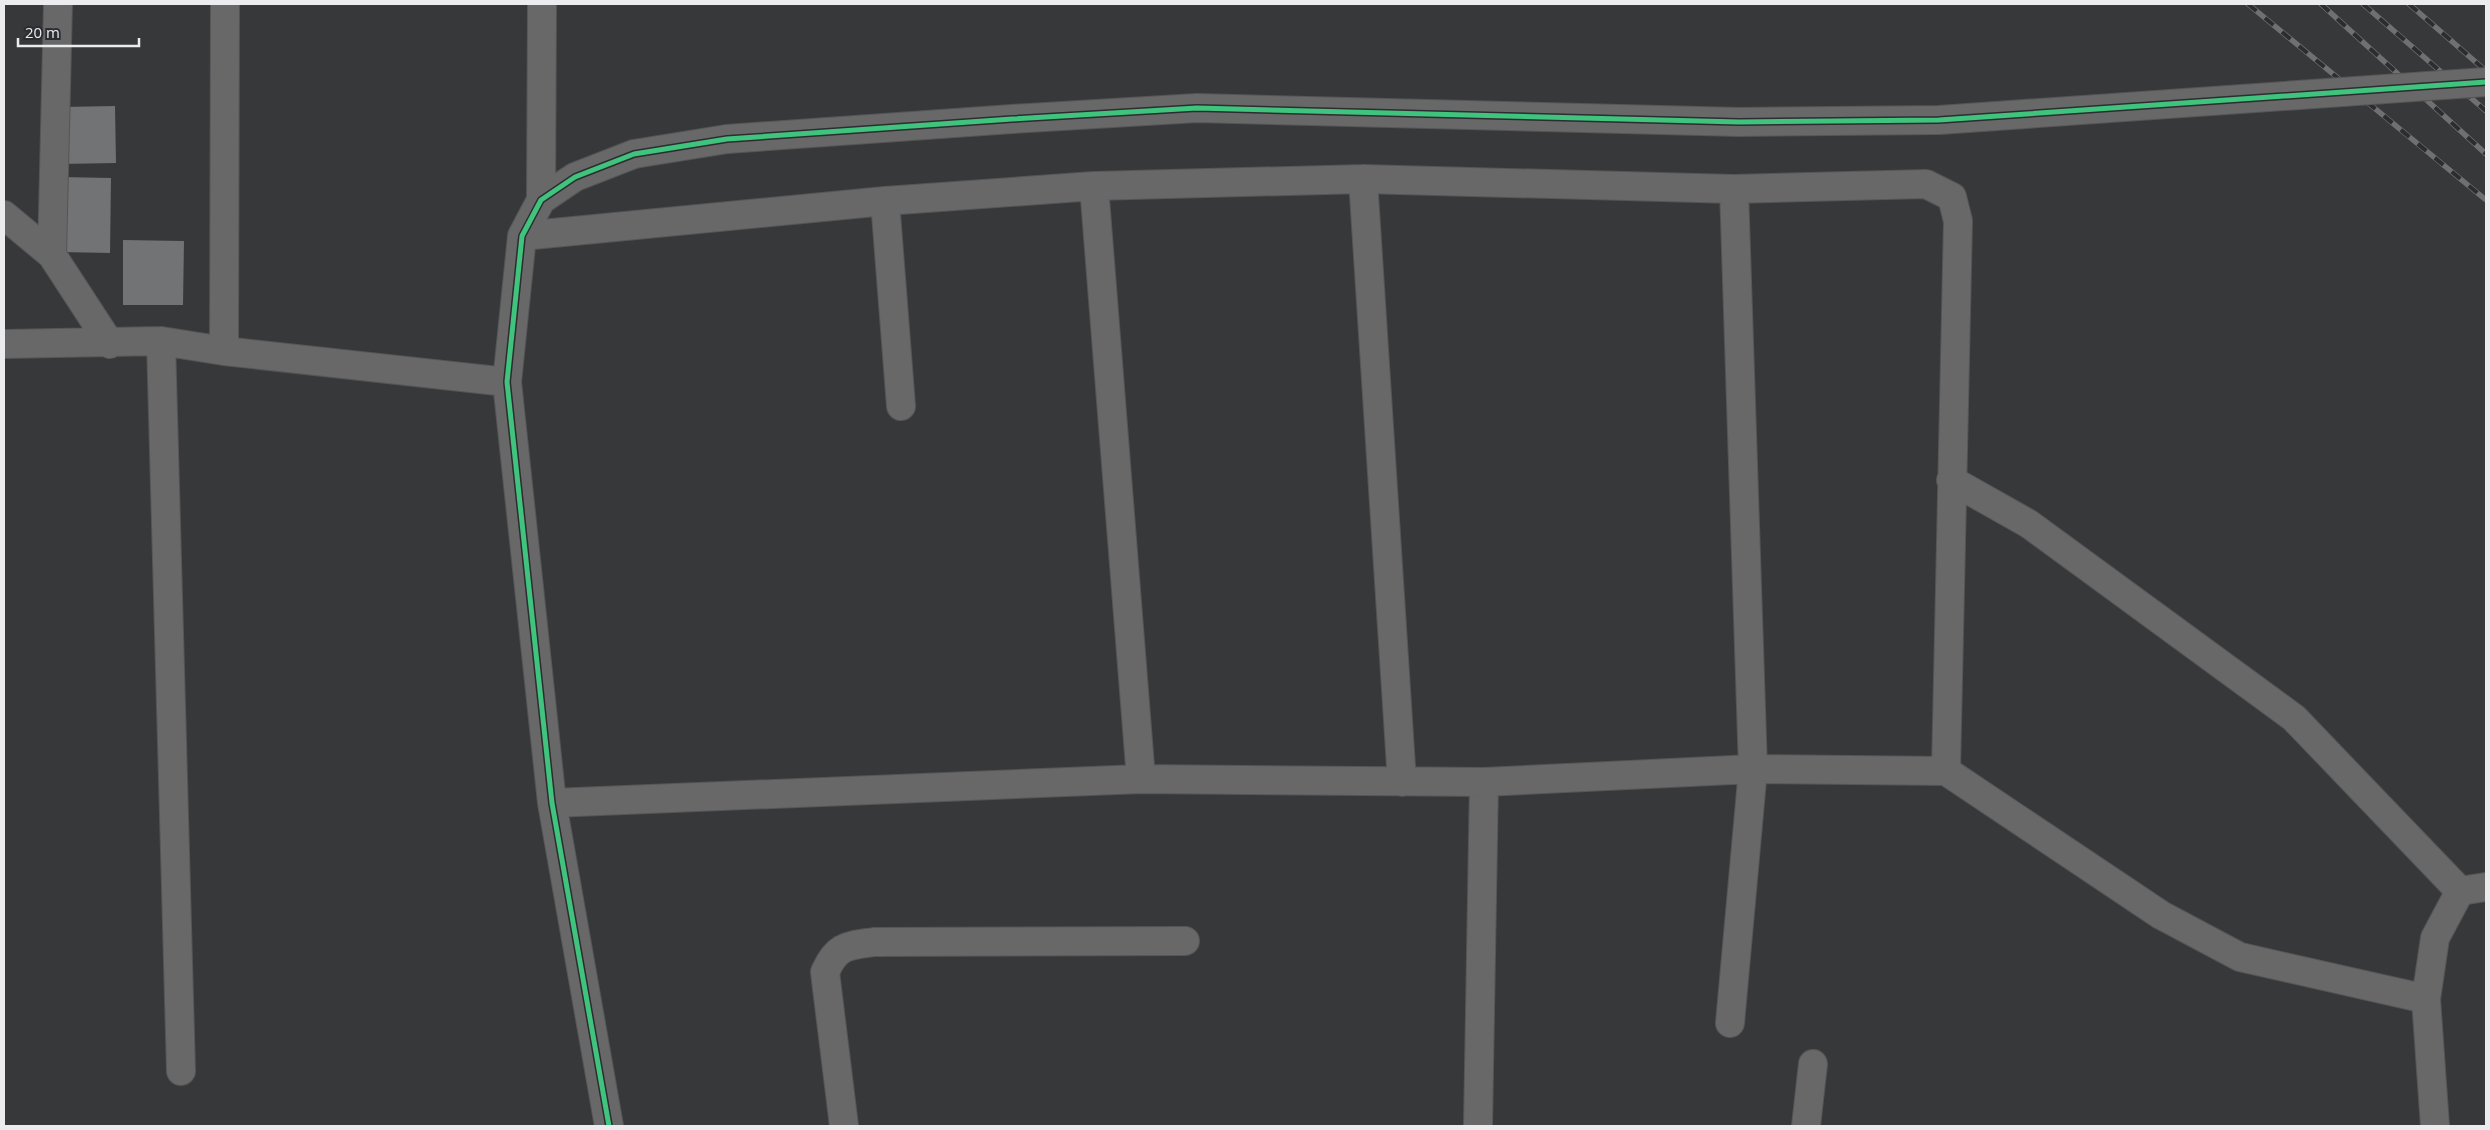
<svg xmlns="http://www.w3.org/2000/svg" width="2490" height="1130" font-family="'Open Sans',sans-serif">
<style>
.building{fill:#727375}
.lines{fill:none;stroke-linecap:round;stroke-linejoin:round}
.minor-casing{stroke:#555557;stroke-width:30}
.minor{stroke:#686869;stroke-width:28}
.rail-casing{stroke:#707072;stroke-width:5.5}
.rail{stroke:#2c2d31;stroke-width:4;stroke-dasharray:11;stroke-linecap:butt}
.minor-bridge-casing{stroke:#555557;stroke-width:30;stroke-linecap:butt}
.minor-bridge{stroke:#686869;stroke-width:28}
.cycleway-casing{stroke:#2c2d31;stroke-width:8}
.cycleway{stroke:#40c37c;stroke-width:5}
</style>
<rect width="100%" height="100%" fill="#37383a"/>
<path class="building" d="M 115,106 L 116,163 L 61,164 L 61,107 Z
M 61,177 L 111,178 L 110,253 L 60,252 Z
M 123,240 L 184,241 L 183,305 L 123,305 Z"/>
<g class="lines">
<g class="minor-casing">
<path id="minor" d="M 1363,179 L 1402,782
M 1094,186 L 1141,779
M 541,200 L 542,4
M 885,201 L 901,406
M 4,215 L 52,255 L 110,344
M 522,236 L 885,201 L 1094,186 L 1363,179 L 1734,189 L 1926,184 L 1952,197 L 1958,221 L 1946,771
M 52,255 L 58,4
M 161,341 L 181,1071
M 4,344 L 161,341 L 224,351 L 507,382
M 224,351 L 225,4
M 1951,480 L 2029,524 L 2294,718 L 2460,891
M 552,803 L 1141,779 L 1484,782 L 1753,769 L 1946,771 L 2161,915 L 2240,957 L 2426,999
M 1730,1023 L 1753,769 L 1734,189
M 609,1126 L 552,803 L 507,382 L 522,236 L 541,200 L 575,177 L 634,154 L 727,139
M 844,1126 L 825,972 C 837,945 847,946 874,942 L 1185,941
M 1478,1126 L 1484,782
M 1806,1126 L 1813,1064
M 2435,1126 L 2426,999 L 2435,938 L 2460,891 L 2486,887"/>
</g>
<use href="#minor" class="minor"/>
<g class="rail-casing">
<path id="rail" d="M 2248,4 L 2486,200
M 2321,4 L 2486,154
M 2363,4 L 2486,111
M 2409,4 L 2486,71"/>
</g>
<use href="#rail" class="rail"/>
<g class="minor-bridge-casing">
<path id="minor-bridge" d="M 727,139 L 1012,119 L 1197,108 L 1739,122 L 1939,120 L 2486,82"/>
</g>
<use href="#minor-bridge" class="minor-bridge"/>
<g class="cycleway-casing">
<path id="cycleway" d="M 609,1126 L 552,803 L 507,382 L 522,236 L 541,200 L 575,177 L 634,154 L 727,139 L 1012,119 L 1197,108 L 1739,122 L 1939,120 L 2486,82"/>
</g>
<use href="#cycleway" class="cycleway"/>
</g>
<rect width="2490" height="1130" fill="none" stroke="#ececef" stroke-width="10"/>
<path d="M18 38v8h121v-8" fill="none" stroke="#ececef" stroke-width="2.5"/>
<text x="25" y="38" font-size="15" fill="#ececef" stroke="#2c2d31" stroke-width="4" paint-order="stroke">20 m</text>
</svg>
